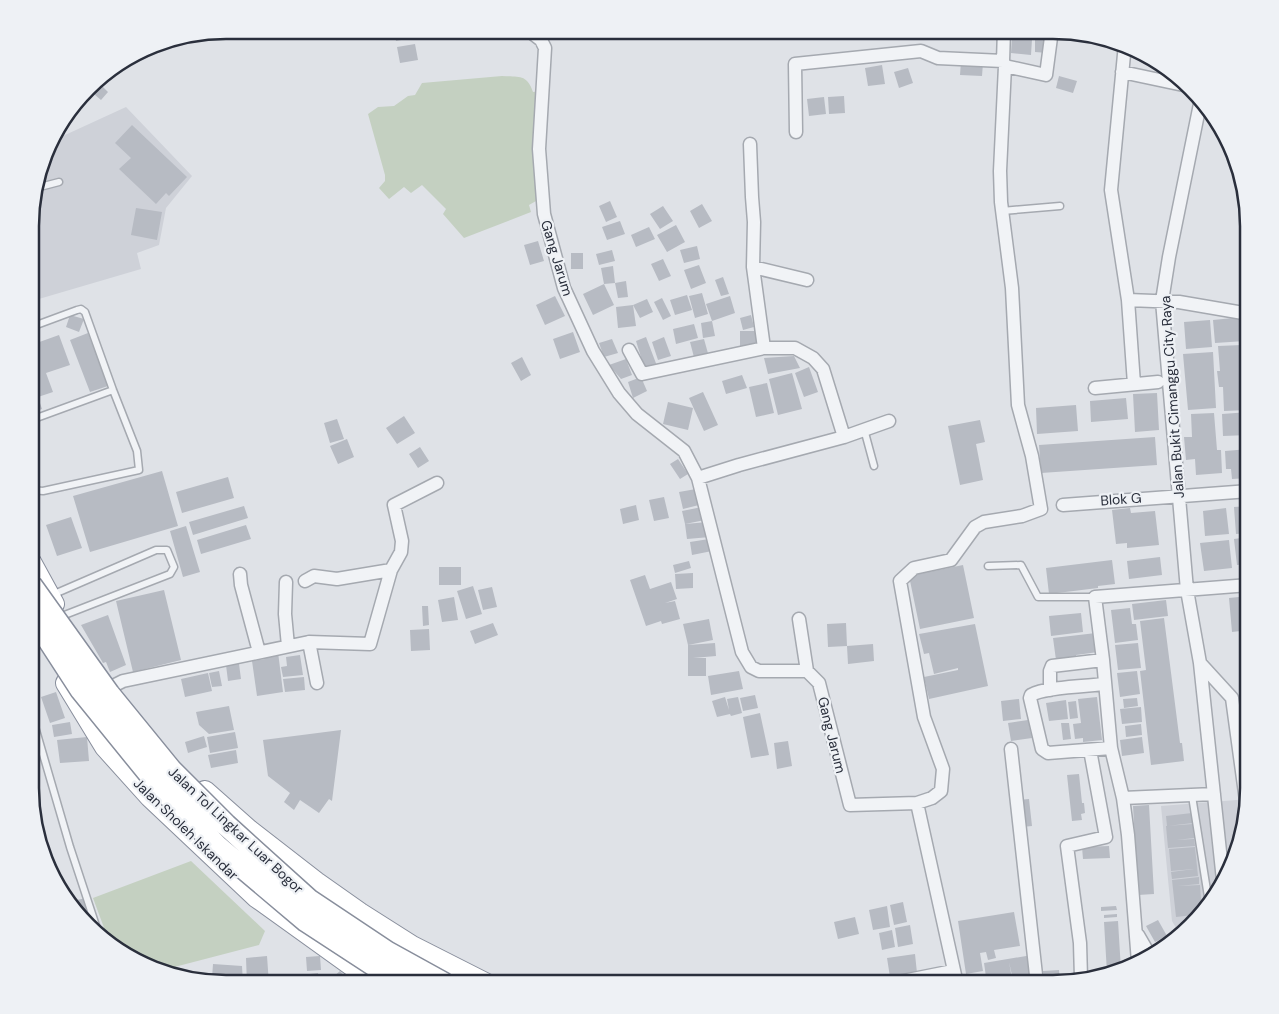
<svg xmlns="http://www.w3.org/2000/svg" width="1279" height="1014" font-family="'DM Sans',sans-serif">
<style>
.built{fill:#ced1d8}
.green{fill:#c4d0c1}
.building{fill:#b7bbc3}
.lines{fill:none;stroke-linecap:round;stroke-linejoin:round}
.service-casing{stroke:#a5a9b0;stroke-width:9}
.minor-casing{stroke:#a5a9b0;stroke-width:15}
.trunk-casing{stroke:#888e9c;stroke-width:22}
.service{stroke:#f1f3f6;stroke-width:6}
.minor{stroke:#f1f3f6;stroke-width:12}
.trunk{stroke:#fff;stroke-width:20}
.motorway-bridge-casing{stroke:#888e9c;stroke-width:24;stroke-linecap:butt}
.motorway-bridge{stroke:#fff;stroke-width:21}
.labels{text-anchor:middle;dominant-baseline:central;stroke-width:4.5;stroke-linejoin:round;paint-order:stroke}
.street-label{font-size:14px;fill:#2a2f3c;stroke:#eef1f5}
.rim{fill:none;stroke:#2a2f3c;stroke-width:2.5}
</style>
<rect width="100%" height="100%" fill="#dfe2e7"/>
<path class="built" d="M 126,107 L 192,176 L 166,208 L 159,245 L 137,253 L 141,269 L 32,301 L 32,200 L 52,141 Z
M 1249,799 L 1234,863 L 1200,917 L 1179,933 L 1172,921 L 1161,806 Z"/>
<path class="green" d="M 502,76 C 519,77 527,74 533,92 L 541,91 L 536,201 L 529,205 L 531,212 L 464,238 L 443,214 L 446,209 L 422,185 L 411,193 L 404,187 L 389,199 L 379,188 L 385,181 L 385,175 L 368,114 L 378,107 L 394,106 L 408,96 L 415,95 L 422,83 Z
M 191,861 L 265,931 L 259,945 L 159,971 L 151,969 L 110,944 L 93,898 Z"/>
<path class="building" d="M 394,30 L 416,30 L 417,37 L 396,41 Z
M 878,30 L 891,30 L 891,36 L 878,36 Z
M 897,30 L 912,30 L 912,38 L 897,38 Z
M 931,30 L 952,30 L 952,36 L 931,36 Z
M 1015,30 L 1032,30 L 1032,36 L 1015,35 Z
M 1035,34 L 1048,35 L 1048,53 L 1035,52 Z
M 1012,37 L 1032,39 L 1031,55 L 1011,53 Z
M 415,44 L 418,60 L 400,63 L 397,47 Z
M 961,61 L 983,63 L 982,76 L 960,75 Z
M 882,65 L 885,84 L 868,86 L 865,68 Z
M 908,68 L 913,83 L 899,88 L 894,72 Z
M 1059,76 L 1077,81 L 1073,93 L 1056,88 Z
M 96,80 L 108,92 L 101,100 L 88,89 Z
M 844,96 L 845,113 L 829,114 L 828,97 Z
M 824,97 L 826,114 L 809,116 L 807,99 Z
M 132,125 L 187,177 L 169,196 L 166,193 L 156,204 L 119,169 L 131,158 L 115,143 Z
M 610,201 L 617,217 L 606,222 L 599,206 Z
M 702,204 L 712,221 L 699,228 L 690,211 Z
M 663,206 L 673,221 L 660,229 L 650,214 Z
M 136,208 L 162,212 L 157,240 L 131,235 Z
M 620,221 L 625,234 L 607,240 L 602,227 Z
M 676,225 L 685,242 L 667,252 L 657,235 Z
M 649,227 L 655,239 L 636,247 L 631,235 Z
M 538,241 L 544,261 L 530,265 L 524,245 Z
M 697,246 L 700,259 L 684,263 L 680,250 Z
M 612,250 L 615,261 L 599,265 L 596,254 Z
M 571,253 L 583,253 L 583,269 L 571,269 Z
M 663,259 L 671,276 L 659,281 L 651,264 Z
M 699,265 L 706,283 L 691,289 L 684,270 Z
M 613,266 L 615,283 L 604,284 L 601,268 Z
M 723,277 L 729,294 L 721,296 L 715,280 Z
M 626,281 L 628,297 L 618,298 L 615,283 Z
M 604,284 L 614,305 L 593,315 L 583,294 Z
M 702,293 L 708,314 L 695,318 L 689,296 Z
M 687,295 L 692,310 L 675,315 L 670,300 Z
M 555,296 L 565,316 L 545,325 L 536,305 Z
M 730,296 L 735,313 L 712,321 L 706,304 Z
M 662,298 L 671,316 L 663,320 L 654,302 Z
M 647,299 L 653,312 L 640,318 L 633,305 Z
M 633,305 L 636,326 L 618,328 L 616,307 Z
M 70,315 L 84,319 L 79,332 L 66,327 Z
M 751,315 L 754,327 L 743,330 L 740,318 Z
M 1243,317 L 1245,341 L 1215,343 L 1213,320 Z
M 1210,320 L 1212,347 L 1186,349 L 1184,322 Z
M 712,321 L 715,336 L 703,338 L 701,323 Z
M 694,324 L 698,338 L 676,344 L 673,329 Z
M 740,331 L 758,331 L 758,345 L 740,346 Z
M 573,332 L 580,352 L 560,359 L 553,339 Z
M 88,333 L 108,386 L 90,392 L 70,340 Z
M 59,335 L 70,365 L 46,373 L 53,392 L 38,397 L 42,409 L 31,413 L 31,345 Z
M 646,337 L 657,366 L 645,370 L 636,341 Z
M 664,337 L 671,356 L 658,360 L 652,342 Z
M 612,339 L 618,353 L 604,357 L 599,343 Z
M 704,339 L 709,357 L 695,361 L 690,342 Z
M 1242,345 L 1244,369 L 1247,369 L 1249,410 L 1224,411 L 1223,387 L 1219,387 L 1217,371 L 1220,371 L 1218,346 Z
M 1213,352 L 1216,408 L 1188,410 L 1183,354 Z
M 794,356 L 800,368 L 768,374 L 764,358 Z
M 522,357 L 531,375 L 521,381 L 511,363 Z
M 626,359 L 632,375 L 621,379 L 609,365 Z
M 809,367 L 818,392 L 804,397 L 795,373 Z
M 792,373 L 802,409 L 778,415 L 769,379 Z
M 742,375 L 747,388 L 726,394 L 722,381 Z
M 641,377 L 647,391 L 633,398 L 628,382 Z
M 767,383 L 774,413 L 756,417 L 749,387 Z
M 703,392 L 718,425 L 704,431 L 689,398 Z
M 1157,393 L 1159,430 L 1135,432 L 1133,394 Z
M 1126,398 L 1128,419 L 1091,422 L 1090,401 Z
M 668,402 L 693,408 L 688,430 L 663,424 Z
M 1076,405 L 1078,431 L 1037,434 L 1036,408 Z
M 1249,412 L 1249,435 L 1223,436 L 1222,414 Z
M 1214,413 L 1217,450 L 1221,450 L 1222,473 L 1196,475 L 1195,459 L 1186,460 L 1184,437 L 1192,437 L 1191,414 Z
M 404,416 L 415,433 L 397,444 L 386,428 Z
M 337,419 L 344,439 L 330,443 L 324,423 Z
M 980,420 L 985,442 L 976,444 L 983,480 L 960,485 L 948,426 Z
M 1155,437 L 1157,465 L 1041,473 L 1039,445 Z
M 347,439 L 354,457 L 338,464 L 330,446 Z
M 420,447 L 429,461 L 418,468 L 409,454 Z
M 1249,449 L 1249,478 L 1232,479 L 1231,469 L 1226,469 L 1225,451 Z
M 678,459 L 688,474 L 680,479 L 670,464 Z
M 162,471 L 178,526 L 90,552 L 73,496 Z
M 228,477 L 234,498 L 182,513 L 176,492 Z
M 696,489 L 699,505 L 683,509 L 679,492 Z
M 664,497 L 669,518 L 654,521 L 649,500 Z
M 636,505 L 639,520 L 623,524 L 620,509 Z
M 244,506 L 248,518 L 193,535 L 189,522 Z
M 1249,506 L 1249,533 L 1236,534 L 1234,507 Z
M 702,507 L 705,520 L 685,524 L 682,511 Z
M 1130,508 L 1131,513 L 1155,511 L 1159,545 L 1127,548 L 1127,543 L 1116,544 L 1112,510 Z
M 1226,508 L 1229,534 L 1205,536 L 1203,511 Z
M 71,517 L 82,548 L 57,556 L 46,525 Z
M 708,522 L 710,537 L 687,539 L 685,524 Z
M 246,525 L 251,539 L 201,554 L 197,540 Z
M 186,526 L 200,572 L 183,577 L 170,531 Z
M 1249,537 L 1249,564 L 1237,565 L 1234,539 Z
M 709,539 L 712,551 L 692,555 L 690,542 Z
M 1229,540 L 1232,568 L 1204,571 L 1200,543 Z
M 1160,557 L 1162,575 L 1129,579 L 1127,561 Z
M 1112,560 L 1115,584 L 1098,586 L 1098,588 L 1049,594 L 1046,568 Z
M 689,561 L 691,568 L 675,573 L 673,565 Z
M 963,565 L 974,618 L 920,629 L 909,576 Z
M 439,567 L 461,567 L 461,585 L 439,585 Z
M 693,573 L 693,588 L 676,589 L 675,574 Z
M 645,575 L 650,589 L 671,582 L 677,599 L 665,603 L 675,601 L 680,619 L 662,624 L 661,621 L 646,626 L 630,580 Z
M 473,586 L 482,614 L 466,619 L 457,591 Z
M 492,587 L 497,607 L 483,610 L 478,590 Z
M 164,590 L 181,660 L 133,672 L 116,601 Z
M 1249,596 L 1249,630 L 1232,632 L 1229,598 Z
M 454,597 L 458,620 L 442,622 L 438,600 Z
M 1166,600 L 1168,616 L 1134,620 L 1132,604 Z
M 422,606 L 428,606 L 429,625 L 423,626 Z
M 1130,608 L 1132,624 L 1136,624 L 1138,640 L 1115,643 L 1111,610 Z
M 1081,613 L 1083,632 L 1051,636 L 1049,616 Z
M 108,615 L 126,665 L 110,672 L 106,662 L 103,663 L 81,625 Z
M 1164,618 L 1180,743 L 1182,743 L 1184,761 L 1151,765 L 1140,671 L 1146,670 L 1140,621 Z
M 709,619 L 713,640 L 688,645 L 683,624 Z
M 493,623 L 498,635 L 475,644 L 470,631 Z
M 846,623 L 847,646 L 828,647 L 827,624 Z
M 975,624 L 988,686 L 929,699 L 924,677 L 958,670 L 958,668 L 934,674 L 929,653 L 924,654 L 919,634 Z
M 429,629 L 430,650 L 411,651 L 410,630 Z
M 1096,633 L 1098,652 L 1076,655 L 1076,658 L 1056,660 L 1053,638 Z
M 715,643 L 716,656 L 693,658 L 706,658 L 706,676 L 688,676 L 688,645 Z
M 1138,643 L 1141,668 L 1118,670 L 1115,645 Z
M 873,644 L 874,661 L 848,664 L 847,646 Z
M 278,652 L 283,692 L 257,696 L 252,661 L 265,659 L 264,653 Z
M 300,655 L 303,675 L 283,677 L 281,667 L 287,666 L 286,657 Z
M 239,664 L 241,679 L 228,681 L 226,665 Z
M 219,671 L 222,686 L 212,687 L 209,673 Z
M 739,671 L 743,689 L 711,695 L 708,676 Z
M 1137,671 L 1140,694 L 1120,697 L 1117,673 Z
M 208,673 L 212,691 L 185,697 L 181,679 Z
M 304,677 L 305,690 L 285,692 L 283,679 Z
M 56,692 L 65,718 L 50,723 L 41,697 Z
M 755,695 L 758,708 L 743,711 L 740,698 Z
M 725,697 L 729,710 L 727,699 L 738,697 L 742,713 L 731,716 L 730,714 L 717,717 L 712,701 Z
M 1097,697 L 1102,740 L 1083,742 L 1083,738 L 1075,739 L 1073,724 L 1081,723 L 1078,699 Z
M 1137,698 L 1138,706 L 1124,708 L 1123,699 Z
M 1019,699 L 1021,719 L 1003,721 L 1001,701 Z
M 1066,700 L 1068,719 L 1049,721 L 1046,703 Z
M 1076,701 L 1078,718 L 1070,719 L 1068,702 Z
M 229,706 L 234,730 L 209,734 L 199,725 L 196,712 Z
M 1141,707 L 1142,722 L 1122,724 L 1120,709 Z
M 760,713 L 769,755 L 751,758 L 743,717 Z
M 1028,720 L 1032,738 L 1011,741 L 1008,723 Z
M 70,722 L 72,734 L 54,737 L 52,725 Z
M 1061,723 L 1069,723 L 1071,739 L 1063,740 Z
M 1141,724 L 1142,735 L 1126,737 L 1125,726 Z
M 341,730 L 332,801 L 329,799 L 319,813 L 300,800 L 294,810 L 284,802 L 290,793 L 268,776 L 263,740 Z
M 235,732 L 238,748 L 210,753 L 207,737 Z
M 204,736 L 207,747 L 188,753 L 185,742 Z
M 87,737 L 89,761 L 60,763 L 57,740 Z
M 1142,737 L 1144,753 L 1122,756 L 1120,740 Z
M 788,741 L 792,766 L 777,769 L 774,743 Z
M 236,750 L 238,763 L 211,768 L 208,755 Z
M 1079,774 L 1082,803 L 1084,803 L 1085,813 L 1081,814 L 1082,820 L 1072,821 L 1067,775 Z
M 1029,799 L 1032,826 L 1022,827 L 1019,800 Z
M 1149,805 L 1154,894 L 1138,895 L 1133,806 Z
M 1192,813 L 1193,823 L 1167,826 L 1166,816 Z
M 1193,824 L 1194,838 L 1176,840 L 1194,839 L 1195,846 L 1168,848 L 1166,826 Z
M 1109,846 L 1110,858 L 1083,859 L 1082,847 Z
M 1195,847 L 1198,876 L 1172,879 L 1171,872 L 1194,869 L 1171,871 L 1169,849 Z
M 1199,877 L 1199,884 L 1178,886 L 1200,885 L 1202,914 L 1176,917 L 1172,880 Z
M 87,898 L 92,926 L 90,926 L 71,901 Z
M 903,902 L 907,922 L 894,925 L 890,905 Z
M 887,906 L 890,927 L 873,930 L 869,910 Z
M 1116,906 L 1117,910 L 1101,911 L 1101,907 Z
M 1014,912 L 1020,946 L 994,950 L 996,958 L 988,960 L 986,952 L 980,953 L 983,971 L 966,974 L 958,921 Z
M 1117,914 L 1117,917 L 1104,918 L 1104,915 Z
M 1202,915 L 1190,925 L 1187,919 Z
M 855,917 L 859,934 L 838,939 L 834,922 Z
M 1158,920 L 1167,936 L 1155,942 L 1146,926 Z
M 1118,921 L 1121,970 L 1107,973 L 1104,922 Z
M 910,925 L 913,944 L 898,947 L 895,928 Z
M 892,930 L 895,947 L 882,950 L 879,933 Z
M 915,954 L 917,973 L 890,977 L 887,958 Z
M 1032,955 L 1035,976 L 1013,980 L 1009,962 L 1013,984 L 987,984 L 984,963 Z
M 267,956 L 269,984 L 247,984 L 246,958 Z
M 320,956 L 321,970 L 307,971 L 306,957 Z
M 213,964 L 242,966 L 243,984 L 214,984 L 201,981 L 212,978 Z
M 1059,970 L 1060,982 L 1044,982 L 1043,971 Z
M 340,971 L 349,981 L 347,984 L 339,984 L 333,977 Z
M 318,973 L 319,984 L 276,984 L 275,978 Z
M 984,974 L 986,984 L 967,984 L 965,976 Z
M 862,978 L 881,978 L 881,984 L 862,984 Z"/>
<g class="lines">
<g class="service-casing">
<path id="service" d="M 36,188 L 59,182
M 1002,211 L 1060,206
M 31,420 L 113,390
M 864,429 L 874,466
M 31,490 L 43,491 L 139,470 L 137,451 L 113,390 L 85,312 L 81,309 L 77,310 L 31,327
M 988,566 L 1021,565 L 1038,597 L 1095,597
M 52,595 L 156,550 L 167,550 L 174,567 L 170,574 L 62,616
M 31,713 L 70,847 L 100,938
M 1192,796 L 1209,903"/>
</g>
<g class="minor-casing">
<path id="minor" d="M 528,30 L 541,40 L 545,48 L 539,149 L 544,214 L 564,288 L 593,351 L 619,393 L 637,414 L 684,451 L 698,478 L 742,652 L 751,667 L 759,671 L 807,671 L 819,683 L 850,805 L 917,803 L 957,984
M 1125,44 L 1111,190 L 1128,300 L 1134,384
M 1005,66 L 1046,75 L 1052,30
M 1122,72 L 1188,86
M 1200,104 L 1169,257 L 1162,301 L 1187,590 L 1200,663 L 1223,880
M 796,132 L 795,64 L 921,51 L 938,58 L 1003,61
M 753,267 L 807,280
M 1128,300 L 1179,302 L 1249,314
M 764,348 L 795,348 L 813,358 L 823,369 L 844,437
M 629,350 L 642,374 L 764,348 L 753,267 L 754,222 L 752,197 L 750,144
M 1095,388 L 1158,382
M 698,478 L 739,465 L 844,437 L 889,421
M 1063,505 L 1249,491
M 240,574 L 241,585 L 259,652
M 305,581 L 314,576 L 337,579 L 391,570 L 401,552 L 402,541 L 394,505 L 437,483
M 286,582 L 285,614 L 288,646
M 799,619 L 807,671
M 309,642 L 317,683
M 1200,663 L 1232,698 L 1247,808
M 1105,684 C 1088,686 1044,687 1031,695 L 1030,698 L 1042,749 L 1048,753 L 1111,748
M 111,687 L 123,681 L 309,642 L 370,644 L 391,570
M 1050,690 L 1050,671 L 1052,666 L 1103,660
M 1011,749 L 1037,984
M 1214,794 L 1123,798 L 1111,748 L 1103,660 L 1095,597 L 1249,585
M 1123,798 L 1128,835 L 1138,962
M 917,803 L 932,798 L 941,791 L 943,769 L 924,717 L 900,581 L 914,568 L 951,560 L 975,527 L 984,522 L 1022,516 L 1041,509 L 1032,456 L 1018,405 L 1012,288 L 1001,202 L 1000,171 L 1005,66 L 1003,61 L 1004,30
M 1138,935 L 1149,954
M 1081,978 L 1080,943 L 1067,846 L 1106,837 L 1090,750
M 888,984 L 953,971"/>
</g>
<g class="trunk-casing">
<path id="trunk" d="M 31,562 L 54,604
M 66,683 L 105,747 L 150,797 L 256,897 L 369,978 L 374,978 L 384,984
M 205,791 L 249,830 L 316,882 L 360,913 L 412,946 L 487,984"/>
</g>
<use href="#service" class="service"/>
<use href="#minor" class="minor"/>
<use href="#trunk" class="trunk"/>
<g class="motorway-bridge-casing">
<path id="motorway-bridge" d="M 31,585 L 109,694 L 171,770 L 226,825 L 309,900 L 387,952 L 445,984
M 31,613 L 81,690 L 159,786 L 217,846 L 306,921 L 378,968 L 405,984"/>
</g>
<use href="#motorway-bridge" class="motorway-bridge"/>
</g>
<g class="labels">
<g class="street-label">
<text transform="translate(557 258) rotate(73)">Gang Jarum</text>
<text transform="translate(1172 397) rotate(-94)">Jalan Bukit Cimanggu City Raya</text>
<text transform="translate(1121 499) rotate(-4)">Blok G</text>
<text transform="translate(832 735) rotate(76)">Gang Jarum</text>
<text transform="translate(186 829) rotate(44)">Jalan Sholeh Iskandar</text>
<text transform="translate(236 830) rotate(43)">Jalan Tol Lingkar Luar Bogor</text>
</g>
</g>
<path d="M0 0H1279V1014H0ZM226 39H1053A187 187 0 0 1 1240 226V788A187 187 0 0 1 1053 975H226A187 187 0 0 1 39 788V226A187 187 0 0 1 226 39Z" fill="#eef1f5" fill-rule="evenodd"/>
<path class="rim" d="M226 39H1053A187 187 0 0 1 1240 226V788A187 187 0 0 1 1053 975H226A187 187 0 0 1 39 788V226A187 187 0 0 1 226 39Z"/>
</svg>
